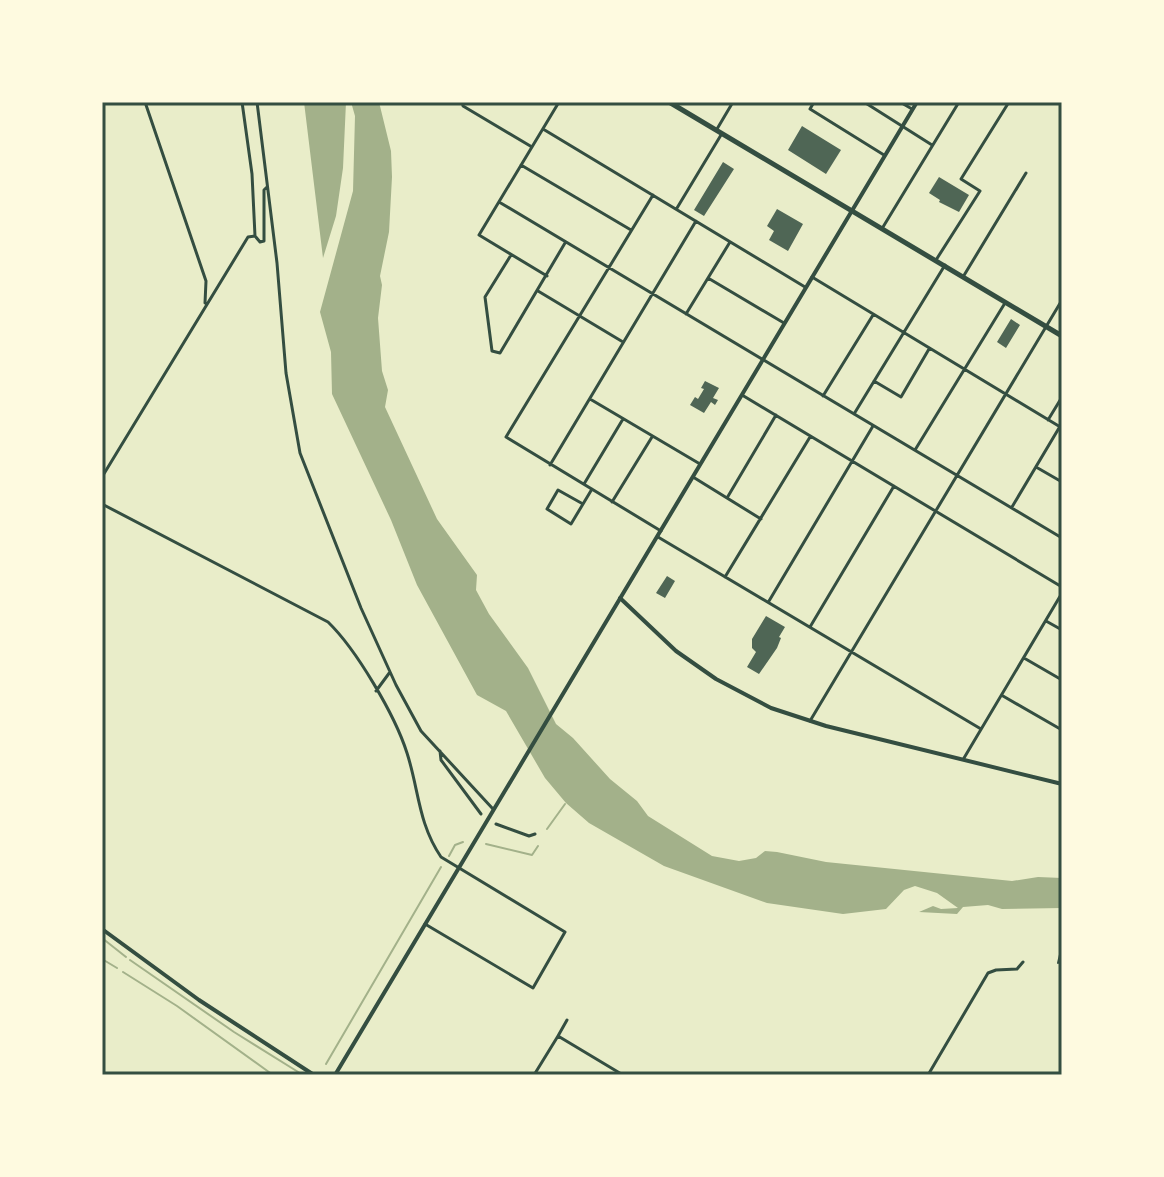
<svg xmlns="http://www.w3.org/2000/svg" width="1164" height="1177" font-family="Poppins,sans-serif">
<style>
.water{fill:#a3b18a}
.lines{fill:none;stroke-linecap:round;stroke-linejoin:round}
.stream{stroke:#a3b18a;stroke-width:2}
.building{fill:#4f6655}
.path{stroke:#344e41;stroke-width:2}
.minor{stroke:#344e41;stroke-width:3}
.tertiary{stroke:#344e41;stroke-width:4}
.secondary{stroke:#344e41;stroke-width:4}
.trunk{stroke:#344e41;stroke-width:5}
.neatline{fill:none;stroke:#344e41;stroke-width:3}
</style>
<rect width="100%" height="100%" fill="#e9edc9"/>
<path class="water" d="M 304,102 L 346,102 L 343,168 L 336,216 L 323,258 Z
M 351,102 L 379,102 L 391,151 L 392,177 L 389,232 L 380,276 L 382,285 L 378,318 L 382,371 L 388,390 L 385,407 L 437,519 L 477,575 L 476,590 L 489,614 L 528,668 L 556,724 L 573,738 L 610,779 L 637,801 L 648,816 L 712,856 L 739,861 L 756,858 L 765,851 L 777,852 L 826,862 L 1012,881 L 1038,877 L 1062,878 L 1062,908 L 1002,909 L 988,905 L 963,907 L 957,914 L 919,912 L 933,906 L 941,909 L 958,908 L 937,893 L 915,886 L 904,890 L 886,909 L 843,914 L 767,903 L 664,866 L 589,823 L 566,803 L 545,778 L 506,711 L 477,695 L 417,585 L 391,520 L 332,394 L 331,352 L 320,312 L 353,191 L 355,116 Z"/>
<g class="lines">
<path class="stream" d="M 547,829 L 565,804
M 486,844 L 532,855 L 538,846
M 449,856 L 455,845 L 463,842
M 102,938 L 126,957
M 102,959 L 117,968
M 130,960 L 234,1032 L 303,1075
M 123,972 L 177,1006 L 273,1075
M 326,1064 L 441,867"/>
</g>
<path class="building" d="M 802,126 L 841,150 L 826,174 L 788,150 Z
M 723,162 L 734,169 L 704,216 L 694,210 Z
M 939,177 L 969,195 L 959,212 L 939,202 L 940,200 L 929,193 Z
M 777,209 L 803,224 L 788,251 L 769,240 L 774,231 L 767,226 Z
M 1011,319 L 1020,325 L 1006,348 L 997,342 Z
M 705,381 L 719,388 L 713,398 L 718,400 L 715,405 L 711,402 L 704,413 L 690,405 L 695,397 L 698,399 L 704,389 L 701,388 Z
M 667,576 L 675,581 L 665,598 L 656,593 Z
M 766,616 L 785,627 L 779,637 L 781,638 L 777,648 L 759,674 L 747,667 L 756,652 L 752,648 L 752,639 Z"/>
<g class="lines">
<path class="path" d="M 1058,963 L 1062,946"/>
<path class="minor" d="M 145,102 L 206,281 L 205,303
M 242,102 L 252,174 L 255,236
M 257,102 L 277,263 L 286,373 L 300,453 L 361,608 L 396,685 L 421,731 L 493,809
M 462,102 L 463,106 L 532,147
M 814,102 L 810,109 L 884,155
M 864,102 L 932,145
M 900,102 L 912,109
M 543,129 L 805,287
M 717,129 L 733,102
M 521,165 L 631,230
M 653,195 L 506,437 L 661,531
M 499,202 L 1062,538
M 677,208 L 721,135
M 883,227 L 959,102
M 511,255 L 485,297 L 492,351 L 500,353 L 565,243
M 936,260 L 980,191 L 961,179 L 1009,102
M 547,276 L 479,235 L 559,102
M 812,277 L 1062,428
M 963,277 L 1026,173
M 708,278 L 784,323
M 538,291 L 623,342
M 686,314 L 730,242
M 874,381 L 901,397 L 929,349
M 742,395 L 1062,587
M 823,396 L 873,315
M 590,399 L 700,464
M 854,414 L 945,265
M 1048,420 L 1062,397
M 915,450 L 1005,303
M 550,465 L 696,221
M 1036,467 L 1062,482
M 102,477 L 248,237 L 255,236 L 260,242 L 264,241 L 264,190 L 267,187
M 693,477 L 761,519
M 584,484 L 623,419
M 727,498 L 776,415
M 612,502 L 652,437
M 102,504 L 328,622 C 356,649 395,715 407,753 C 419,790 418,823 441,857 L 565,932 L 533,988 L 425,924
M 583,504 L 558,490 L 547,509 L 571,524 L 592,489
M 1012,507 L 1059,428
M 658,537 L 981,729
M 725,577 L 810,437
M 769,601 L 873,426
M 1046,621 L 1062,630
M 810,627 L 894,486
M 1024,658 L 1062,680
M 376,691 L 390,672
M 1003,696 L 1062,730
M 810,721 L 1062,300
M 440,751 L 441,760 L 481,814
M 964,758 L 1062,593
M 496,824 L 529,836 L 535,834
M 558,1036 L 567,1020
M 534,1075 L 558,1036 L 623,1075
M 928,1075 L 988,973 L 996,970 L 1017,969 L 1023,962"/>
<path class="tertiary" d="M 620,598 L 676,651 L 716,679 L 771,708 L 826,726 L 1062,784"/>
<path class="secondary" d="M 102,929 L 199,1000 L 314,1075
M 335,1075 L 917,102"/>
<path class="trunk" d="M 669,102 L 1062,336"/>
</g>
<rect width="1164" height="1177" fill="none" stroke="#fefae0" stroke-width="208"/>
<rect x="104" y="104" width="956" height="969" class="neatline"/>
</svg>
